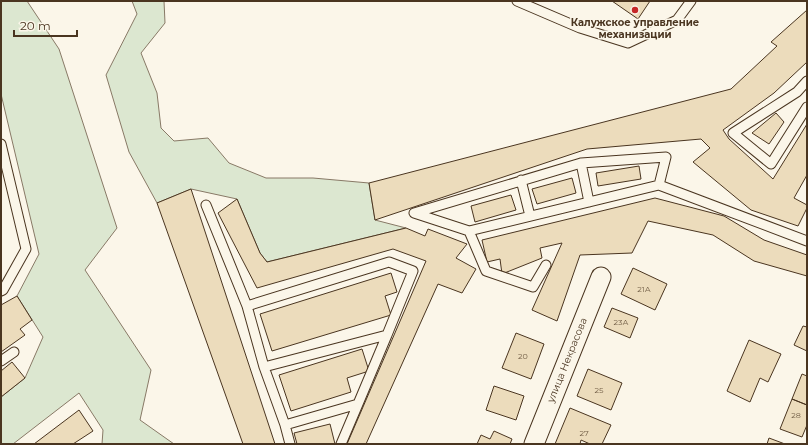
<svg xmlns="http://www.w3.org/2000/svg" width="808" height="445" font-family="Montserrat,sans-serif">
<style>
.green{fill:#dce7d0;stroke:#887966}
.building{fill:#ecdcbc;stroke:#4a3520}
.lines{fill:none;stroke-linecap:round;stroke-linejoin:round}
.service-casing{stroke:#4a3520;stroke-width:11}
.minor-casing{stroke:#4a3520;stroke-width:21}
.service{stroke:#fbf6e9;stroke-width:9}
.minor{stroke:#fbf6e9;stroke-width:19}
.poi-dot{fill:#c62828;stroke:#fbf6e9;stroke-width:1.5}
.labels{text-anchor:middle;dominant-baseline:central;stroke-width:3;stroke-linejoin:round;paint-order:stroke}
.number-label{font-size:8px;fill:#725f47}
.poi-label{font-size:10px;font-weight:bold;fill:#4a3520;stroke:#fbf6e9}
.street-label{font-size:10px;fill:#4a3520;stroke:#fbf6e9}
</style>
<rect width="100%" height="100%" fill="#fbf6e9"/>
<path class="green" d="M 1,1 L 27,1 L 59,49 L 117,228 L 85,270 L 151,370 L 140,420 L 174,444 L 102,444 L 103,430 L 79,393 L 13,444 L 1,444 L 1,397 L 25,378 L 43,337 L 17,296 L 39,254 L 1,94 Z
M 132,1 L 164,1 L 165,23 L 141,53 L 157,93 L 161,128 L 174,141 L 208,138 L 229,163 L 266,178 L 313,178 L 369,183 L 375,220 L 406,228 L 267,262 L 260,253 L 237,199 L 191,189 L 157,203 L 129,152 L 106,75 L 137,14 Z"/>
<path class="building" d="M 612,1 L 650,1 L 638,19 Z
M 807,10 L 807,62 L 774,93 L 723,130 L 729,139 L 773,179 L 807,124 L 807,175 L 794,198 L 807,205 L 807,208 L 798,226 L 751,210 L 693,162 L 710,148 L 701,139 L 587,149 L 375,220 L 369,183 L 731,89 L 777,46 L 771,42 Z
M 776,113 L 784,122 L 769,144 L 752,133 Z
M 639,166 L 641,179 L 598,186 L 596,173 Z
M 572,178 L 576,193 L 537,204 L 532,189 Z
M 191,189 L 275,444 L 243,444 L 157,203 Z
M 511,195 L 516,210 L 475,222 L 471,206 Z
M 655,198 L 724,216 L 764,240 L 807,255 L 807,276 L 754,261 L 713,235 L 648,221 L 632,253 L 580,255 L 557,321 L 532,310 L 562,243 L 540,248 L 542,258 L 502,274 L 500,259 L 487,262 L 482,240 Z
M 237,199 L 260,253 L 267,262 L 406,228 L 425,236 L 428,229 L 467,244 L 456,258 L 476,269 L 462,293 L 438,284 L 366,444 L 347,444 L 426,261 L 393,249 L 257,288 L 218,213 Z
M 633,268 L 667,284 L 655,310 L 621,294 Z
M 391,273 L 397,292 L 385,296 L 391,315 L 272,351 L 260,314 Z
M 17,296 L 32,320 L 20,329 L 25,335 L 1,352 L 1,305 Z
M 612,308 L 638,318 L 630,338 L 604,327 Z
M 803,326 L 807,327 L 807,351 L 794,345 Z
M 516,333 L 544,344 L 531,379 L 502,368 Z
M 749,340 L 781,354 L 768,382 L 760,378 L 750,402 L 727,391 Z
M 362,349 L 369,371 L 347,378 L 351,392 L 291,411 L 279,375 Z
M 12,362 L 25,378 L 1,397 L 1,371 Z
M 588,369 L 622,383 L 611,410 L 577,396 Z
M 802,374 L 807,376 L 807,405 L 792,399 Z
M 494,386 L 524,396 L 516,420 L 486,410 Z
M 792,399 L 807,405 L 807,425 L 802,437 L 780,429 Z
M 570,408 L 611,425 L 602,444 L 590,444 L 581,440 L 580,444 L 555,444 Z
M 79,410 L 93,431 L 73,444 L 34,444 Z
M 330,424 L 335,444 L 297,444 L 294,433 Z
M 494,431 L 512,439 L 510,444 L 477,444 L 481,435 L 490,439 Z
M 769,438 L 785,444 L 767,444 Z"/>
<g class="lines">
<g class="service-casing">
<path id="service" d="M 517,1 L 580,28 L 628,43 L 677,20 L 691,1
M 807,81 L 797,92 L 733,133 L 771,164 L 807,107
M 1,144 L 26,249 L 3,290 L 1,291
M 581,163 L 589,202
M 521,180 L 530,216
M 659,185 L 666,157 L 581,163 L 414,213 L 469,231 L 659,185 L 807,241
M 206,205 L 247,306 L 264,367 L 285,425 L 290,444
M 469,231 L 486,271 L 533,287 L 546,265
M 247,306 L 389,262 L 413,271 L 387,335 L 264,367
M 1,361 L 14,352
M 285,425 L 358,404 L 387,335
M 341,444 L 358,404"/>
</g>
<g class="minor-casing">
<path id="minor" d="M 534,444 L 601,277"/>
</g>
<use href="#service" class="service"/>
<use href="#minor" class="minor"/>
</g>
<circle class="poi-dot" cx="635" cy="10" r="4"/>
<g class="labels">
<g class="number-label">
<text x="644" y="289">21А</text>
<text x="621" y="322">23А</text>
<text x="523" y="356">20</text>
<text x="599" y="390">25</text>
<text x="796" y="415">28</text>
<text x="584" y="433">27</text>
</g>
<g class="poi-label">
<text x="635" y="22">Калужское управление<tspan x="635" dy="12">механизации</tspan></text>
</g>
<g class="street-label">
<text transform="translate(567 360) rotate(-68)">улица Некрасова</text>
</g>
</g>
<rect width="808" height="445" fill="none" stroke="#4a3520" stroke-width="4"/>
<path d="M14 30v6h63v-6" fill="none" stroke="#4a3520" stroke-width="2"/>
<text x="20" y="30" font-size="12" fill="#4a3520" stroke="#fbf6e9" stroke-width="3" paint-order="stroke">20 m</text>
</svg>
